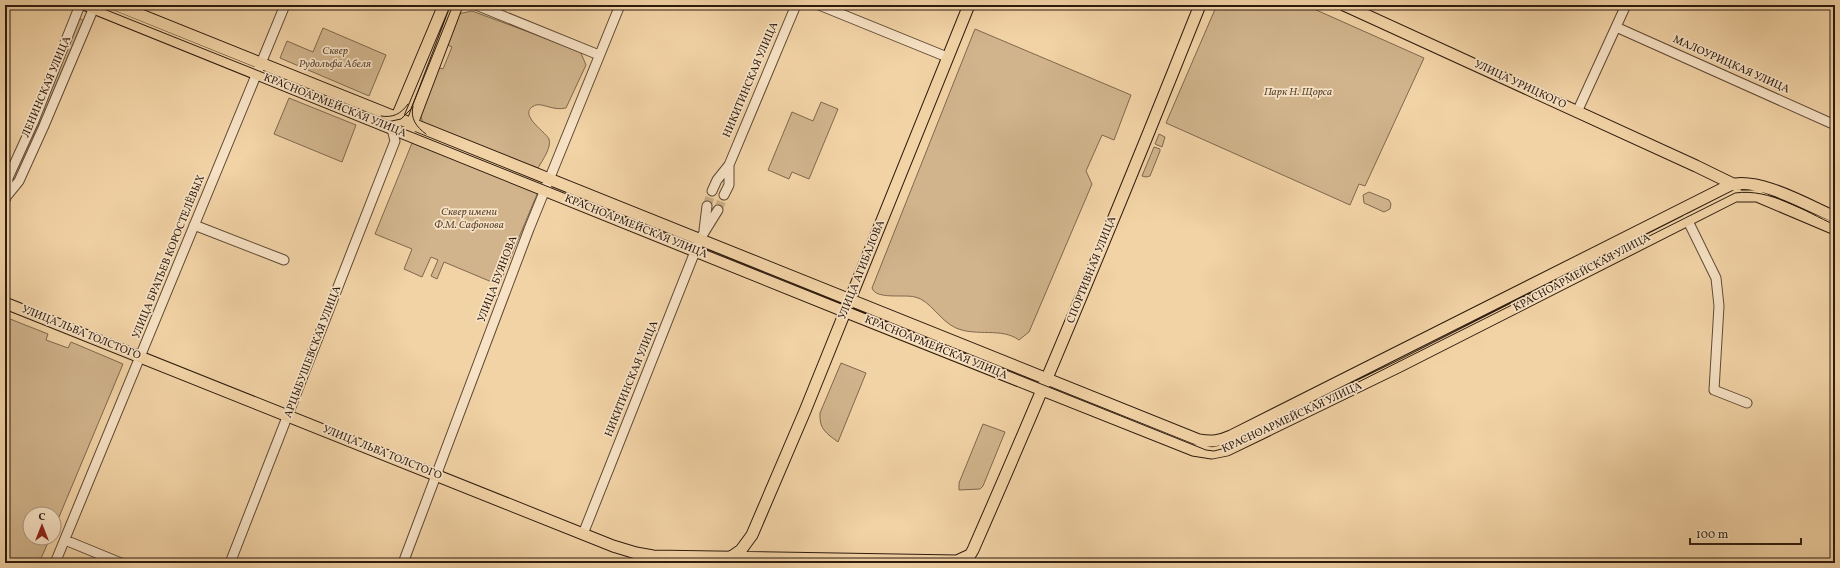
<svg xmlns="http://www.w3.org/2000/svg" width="1840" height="568" font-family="Vollkorn,serif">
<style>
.green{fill:#d1b48c;stroke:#7f684d}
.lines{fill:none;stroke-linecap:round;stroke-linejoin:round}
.minor-tunnel{stroke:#cbae88;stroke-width:9;stroke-dasharray:9 4.5;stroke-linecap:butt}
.minor-casing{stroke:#5e4934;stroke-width:11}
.major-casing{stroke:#2d1b0e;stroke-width:13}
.minor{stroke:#f7e2c5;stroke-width:9}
.major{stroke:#f2d3a6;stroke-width:11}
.tram{stroke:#2d1b0e;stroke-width:1}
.labels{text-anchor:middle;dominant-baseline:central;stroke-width:3.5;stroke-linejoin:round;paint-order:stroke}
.park-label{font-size:11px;font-style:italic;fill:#5e4934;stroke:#f7e2c5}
.street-label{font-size:11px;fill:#2d1b0e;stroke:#f7e2c5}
</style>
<rect width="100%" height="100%" fill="#f2d3a6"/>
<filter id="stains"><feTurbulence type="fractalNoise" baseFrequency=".005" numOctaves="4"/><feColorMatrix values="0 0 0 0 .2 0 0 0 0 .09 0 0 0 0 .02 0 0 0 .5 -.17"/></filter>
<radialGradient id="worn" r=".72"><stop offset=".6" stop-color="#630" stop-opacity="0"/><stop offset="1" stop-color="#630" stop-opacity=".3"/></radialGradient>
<path class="green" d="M 1219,5 L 1305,5 L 1424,58 L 1365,186 L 1359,184 L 1350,205 L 1166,123 L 1216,7 Z
M 472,11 L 580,51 L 586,65 L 566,108 C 553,111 543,103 536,105 C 515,113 546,132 549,139 C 552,147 542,161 538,168 L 423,123 L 419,111 L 437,67 L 443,69 L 452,47 L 445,44 L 458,14 Z
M 79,18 L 84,21 L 47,111 L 43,109 Z
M 323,28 L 386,55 L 369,96 L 280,58 L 287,41 L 313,52 Z
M 975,29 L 1131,95 L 1114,140 L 1102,135 L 1086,171 L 1092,184 L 1029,332 L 1019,340 C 1001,327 977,337 956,328 C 940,321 930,300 915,297 C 904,294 876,300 872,288 Z
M 289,98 L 356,125 L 342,162 L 274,134 Z
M 821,102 L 838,109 L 809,179 L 792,172 L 789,179 L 768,170 L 792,112 L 813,121 Z
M 1159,134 L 1165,137 L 1162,147 L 1155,144 Z
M 412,143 L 538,192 L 499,285 L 444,262 L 437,279 L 431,276 L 438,260 L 431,257 L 422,277 L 404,269 L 412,249 L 375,234 Z
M 1154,147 L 1160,149 L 1160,151 L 1150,176 L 1146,177 L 1142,176 Z
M 1369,192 L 1389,200 L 1391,204 L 1390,209 L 1384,212 L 1364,203 L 1363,195 Z
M 5,317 L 48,334 L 46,340 L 68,348 L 71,342 L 123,364 L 54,529 L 54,514 L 30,514 L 30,538 L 50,538 L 39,563 L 5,563 Z
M 841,363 L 866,373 L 838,442 C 826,433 819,429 820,413 Z
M 983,424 L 1005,432 L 983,486 L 980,489 L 959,490 L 959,483 Z"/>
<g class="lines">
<path class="minor-tunnel" d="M 707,206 L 712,191
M 718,210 L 724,195"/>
<g class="minor-casing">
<path id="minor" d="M 476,5 L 599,55
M 819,5 L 947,57
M 1616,27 L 1835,125
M 1577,112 L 1626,5
M 712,191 L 717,180 L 729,165 L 796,5
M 724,195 L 729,185 L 729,165
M 6,197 L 19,181 L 43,128 L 95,5
M 6,198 L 8,178 L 33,123 L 80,5
M 1687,219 L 1716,278 L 1719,306 L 1714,390 L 1747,403
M 194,225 L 284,260
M 704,230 L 707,206
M 583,534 L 700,239 L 718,210
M 65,540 L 121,563
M 55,563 L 285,5
M 230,563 L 395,141 L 392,129
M 403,563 L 529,229 L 620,5"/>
</g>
<g class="major-casing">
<path id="major" d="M 86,5 L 856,316 L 1193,450 L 1212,453 L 1227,450 L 1400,366 L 1735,196 L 1757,196 L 1835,229
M 116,5 L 1199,440 C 1212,442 1220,441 1231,436 L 1730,185 C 1760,177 1807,205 1835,217
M 1344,5 L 1696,166 L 1737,186
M 394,124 L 444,5
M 410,129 L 457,5
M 5,303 L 613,546 L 636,553 L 653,556 L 957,561 L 970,555 L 973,550 C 1052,370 1127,188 1200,5
M 731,557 L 741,550 L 752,535 L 805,411 L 969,5"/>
</g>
<use href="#minor" class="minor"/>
<use href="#major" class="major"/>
<path class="tram" d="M 94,5 L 1206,450 L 1214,451 L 1229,447 L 1735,193 C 1770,188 1804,211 1835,225
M 413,106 C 410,118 416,127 426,134
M 381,116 C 393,118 401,114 408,104
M 387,122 L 401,119 L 411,109 L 453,5"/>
</g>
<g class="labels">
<g class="park-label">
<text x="335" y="51">Сквер<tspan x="335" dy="13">Рудольфа Абеля</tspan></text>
<text x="1298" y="92">Парк Н. Щорса</text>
<text x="469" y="212">Cквер имени<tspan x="469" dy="13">Ф.М. Сафонова</tspan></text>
</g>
<g class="street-label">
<text transform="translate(1731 65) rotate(24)">МАЛОУРИЦКАЯ УЛИЦА</text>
<text transform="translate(751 80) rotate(-67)">НИКИТИНСКАЯ УЛИЦА</text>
<text transform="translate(1520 85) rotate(25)">УЛИЦА УРИЦКОГО</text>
<text transform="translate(47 87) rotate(-67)">ЛЕНИНСКАЯ УЛИЦА</text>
<text transform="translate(335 106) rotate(22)">КРАСНОАРМЕЙСКАЯ УЛИЦА</text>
<text transform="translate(636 227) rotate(22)">КРАСНОАРМЕЙСКАЯ УЛИЦА</text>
<text transform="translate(169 257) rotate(-68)">УЛИЦА БРАТЬЕВ КОРОСТЕЛЁВЫХ</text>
<text transform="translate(862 270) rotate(-68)">УЛИЦА АГИБАЛОВА</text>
<text transform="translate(1092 270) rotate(-68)">СПОРТИВНАЯ УЛИЦА</text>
<text transform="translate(1582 273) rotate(-28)">КРАСНОАРМЕЙСКАЯ УЛИЦА</text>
<text transform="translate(498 279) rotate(-69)">УЛИЦА БУЯНОВА</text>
<text transform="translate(81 333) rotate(22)">УЛИЦА ЛЬВА ТОЛСТОГО</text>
<text transform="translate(936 348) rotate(22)">КРАСНОАРМЕЙСКАЯ УЛИЦА</text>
<text transform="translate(313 352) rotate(-69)">АРЦЫБУШЕВСКАЯ УЛИЦА</text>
<text transform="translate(632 379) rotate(-68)">НИКИТИНСКАЯ УЛИЦА</text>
<text transform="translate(1292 418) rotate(-25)">КРАСНОАРМЕЙСКАЯ УЛИЦА</text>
<text transform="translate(382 453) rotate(22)">УЛИЦА ЛЬВА ТОЛСТОГО</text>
</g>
</g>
<rect width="1840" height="568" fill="none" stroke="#f2d3a6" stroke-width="20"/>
<rect x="6" y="6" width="1828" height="556" fill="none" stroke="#2d1b0e" stroke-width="2"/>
<rect x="10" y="10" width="1820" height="548" fill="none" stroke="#2d1b0e"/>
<g transform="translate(42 526)"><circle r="19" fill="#f7e2c5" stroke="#a6927c"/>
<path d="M0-3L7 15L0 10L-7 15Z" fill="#8f2418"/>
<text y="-6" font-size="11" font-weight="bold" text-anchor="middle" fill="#2d1b0e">С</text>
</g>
<path d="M1690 538v6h111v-6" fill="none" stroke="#2d1b0e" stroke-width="2"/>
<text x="1696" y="538" font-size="12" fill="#2d1b0e" stroke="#f7e2c5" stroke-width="3" paint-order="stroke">100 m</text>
<rect width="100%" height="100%" filter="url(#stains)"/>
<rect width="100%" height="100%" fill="url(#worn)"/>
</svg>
